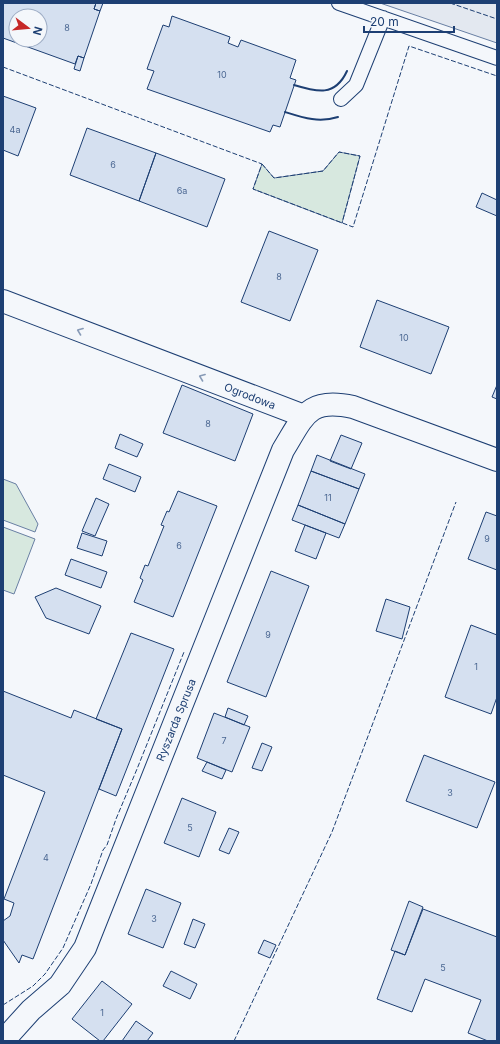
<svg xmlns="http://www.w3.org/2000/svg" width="500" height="1044" font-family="Inter,sans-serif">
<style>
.green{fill:#d7e8df;stroke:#687fa3}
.parking{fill:#e3e8f0;stroke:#687fa3}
.building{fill:#d5e0f0;stroke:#1d3f73;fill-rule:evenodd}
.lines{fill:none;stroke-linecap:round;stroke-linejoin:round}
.lane-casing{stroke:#1d3f73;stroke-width:16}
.street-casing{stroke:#1d3f73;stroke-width:24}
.secondary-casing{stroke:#1d3f73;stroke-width:24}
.lane{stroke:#f4f7fb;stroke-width:14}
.street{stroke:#f4f7fb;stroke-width:22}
.secondary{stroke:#f4f7fb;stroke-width:22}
.fence{stroke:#1d3f73;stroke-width:1;stroke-dasharray:5 2;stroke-linecap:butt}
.wall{stroke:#1d3f73;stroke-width:2}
.oneway{stroke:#889bb7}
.labels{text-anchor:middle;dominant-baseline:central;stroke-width:3;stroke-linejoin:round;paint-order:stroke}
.number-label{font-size:9px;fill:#4b6792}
.street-label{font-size:11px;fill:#1d3f73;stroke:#f4f7fb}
</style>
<rect width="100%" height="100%" fill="#f4f7fb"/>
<path class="green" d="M 339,152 L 360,156 L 342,223 L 253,189 L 262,164 L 274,178 L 323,171 Z
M 3,479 L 16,484 L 38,524 L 35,532 L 3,520 Z
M 3,527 L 35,539 L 14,594 L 3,590 Z"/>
<path class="parking" d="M 380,3 L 497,3 L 497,43 Z"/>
<path class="building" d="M 3,3 L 96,3 L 94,9 L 100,11 L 84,58 L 78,56 L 75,64 L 3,38 ZM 16,16 L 40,16 L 40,40 L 16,40 Z
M 96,3 L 103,3 L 100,11 L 94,9 Z
M 172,16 L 230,37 L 228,43 L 238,47 L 241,40 L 296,60 L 290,78 L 296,80 L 280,127 L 273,125 L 270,132 L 147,89 L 154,71 L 147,69 L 163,25 L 169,27 Z
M 78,56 L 84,58 L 80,71 L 74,69 Z
M 3,96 L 36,108 L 18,156 L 3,150 Z
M 87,128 L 156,153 L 139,201 L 70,175 Z
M 156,153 L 225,179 L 207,227 L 139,201 Z
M 482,193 L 497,200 L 497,216 L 476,207 Z
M 269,231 L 318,250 L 290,321 L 241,302 Z
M 377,300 L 449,327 L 431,374 L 360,347 Z
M 182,385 L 253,414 L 235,461 L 163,433 Z
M 497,385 L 497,399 L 492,397 Z
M 120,434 L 143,444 L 137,457 L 115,448 Z
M 341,435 L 362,443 L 351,469 L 330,461 Z
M 317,455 L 365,474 L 359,489 L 311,471 Z
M 109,464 L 141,477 L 135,492 L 103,479 Z
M 311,471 L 359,489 L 345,524 L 298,505 Z
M 178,491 L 217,506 L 173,617 L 134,602 L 143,580 L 140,578 L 145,565 L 148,566 L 164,526 L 161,525 L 167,511 L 169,512 Z
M 96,498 L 109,504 L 95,536 L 82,531 Z
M 298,505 L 345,524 L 339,538 L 292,520 Z
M 486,512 L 497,516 L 497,570 L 468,559 Z
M 305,525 L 326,533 L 316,559 L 295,551 Z
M 82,533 L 107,541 L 102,556 L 77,548 Z
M 71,559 L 107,572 L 101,588 L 65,575 Z
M 271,571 L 309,586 L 266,697 L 227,682 Z
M 56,588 L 101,606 L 89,634 L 46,618 L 35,597 Z
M 386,599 L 410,607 L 402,639 L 376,631 Z
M 471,625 L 497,635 L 497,697 L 491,714 L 445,697 Z
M 131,633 L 174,649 L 116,796 L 99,789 L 122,729 L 96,719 Z
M 3,691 L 71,718 L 74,710 L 122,729 L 33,959 L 22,955 L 19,963 L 3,940 L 3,921 L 10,916 L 14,903 L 4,899 L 45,792 L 3,775 Z
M 228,708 L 248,716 L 244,725 L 225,717 Z
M 214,713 L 250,727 L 232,772 L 197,758 Z
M 262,743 L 272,747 L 262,771 L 252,768 Z
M 424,755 L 495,782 L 477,828 L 406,801 Z
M 207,762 L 226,770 L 222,779 L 202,771 Z
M 182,798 L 216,812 L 199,857 L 164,843 Z
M 229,828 L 239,832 L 229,854 L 219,850 Z
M 146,889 L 181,903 L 163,948 L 128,934 Z
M 409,901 L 423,907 L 405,955 L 391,950 Z
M 423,909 L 497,937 L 497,1041 L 488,1041 L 468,1033 L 481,1000 L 425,979 L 412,1012 L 377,999 L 395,951 L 405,955 Z
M 193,919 L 205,924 L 195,948 L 184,944 Z
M 264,940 L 276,945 L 270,958 L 258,953 Z
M 171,971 L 197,984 L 190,999 L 163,986 Z
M 102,981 L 132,1004 L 103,1041 L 100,1041 L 72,1019 Z
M 136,1021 L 153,1033 L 147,1041 L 122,1041 Z"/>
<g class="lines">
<g class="lane-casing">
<path id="lane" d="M 339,3 L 497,58
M 341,99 L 356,85 L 383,18"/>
</g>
<g class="street-casing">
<path id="street" d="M 3,301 L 304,416"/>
</g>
<g class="secondary-casing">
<path id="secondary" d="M 3,1041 L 31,1010 L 60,985 L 85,948 L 283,450 C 304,416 308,397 353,407 L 497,460"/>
</g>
<use href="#lane" class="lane"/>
<use href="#street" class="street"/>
<use href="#secondary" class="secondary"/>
<path class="fence" d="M 450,3 L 497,19
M 3,67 L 262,164 L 253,189 L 353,227 L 409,46 L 497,76
M 262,164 L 274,178 L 323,171 L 339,152 L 360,156 L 342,223
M 3,1005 L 33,986 L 45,974 L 63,948 L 91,884 L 103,850 L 107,845 L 116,819 L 137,769 L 184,652
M 234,1041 L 332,832 L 456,502"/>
<path class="wall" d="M 294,85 C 317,92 335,97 347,71
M 285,112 C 304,118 319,123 338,117"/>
</g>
<defs><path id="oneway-chevron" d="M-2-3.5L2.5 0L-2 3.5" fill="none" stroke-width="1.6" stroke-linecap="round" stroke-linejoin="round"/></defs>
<g class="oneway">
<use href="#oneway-chevron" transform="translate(80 331) rotate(-159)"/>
<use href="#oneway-chevron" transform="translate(202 377) rotate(-159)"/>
</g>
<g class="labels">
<g class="number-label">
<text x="67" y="27">8</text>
<text x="222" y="74">10</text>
<text x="15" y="129">4a</text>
<text x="113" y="164">6</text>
<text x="182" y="190">6a</text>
<text x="279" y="276">8</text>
<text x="404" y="337">10</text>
<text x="208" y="423">8</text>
<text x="328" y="497">11</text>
<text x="487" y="538">9</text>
<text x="179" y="545">6</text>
<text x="268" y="634">9</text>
<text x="476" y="666">1</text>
<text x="224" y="740">7</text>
<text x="450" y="792">3</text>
<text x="190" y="827">5</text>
<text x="46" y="857">4</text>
<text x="154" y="918">3</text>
<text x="443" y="967">5</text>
<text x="102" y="1012">1</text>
</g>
<g class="street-label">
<text transform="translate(250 396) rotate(21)">Ogrodowa</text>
<text transform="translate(176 720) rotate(-68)">Ryszarda Sprusa</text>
</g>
</g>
<rect width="500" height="1044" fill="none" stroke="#1d3f73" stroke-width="8"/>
<g transform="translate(28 28) rotate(106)"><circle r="19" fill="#f4f7fb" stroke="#9eadc5"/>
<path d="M0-3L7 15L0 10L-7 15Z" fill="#c62828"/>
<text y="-6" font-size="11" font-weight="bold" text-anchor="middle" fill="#1d3f73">N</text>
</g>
<path d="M364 26v6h90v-6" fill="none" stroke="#1d3f73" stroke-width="2"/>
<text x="370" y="26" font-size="12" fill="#1d3f73" stroke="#f4f7fb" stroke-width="3" paint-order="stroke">20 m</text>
</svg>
